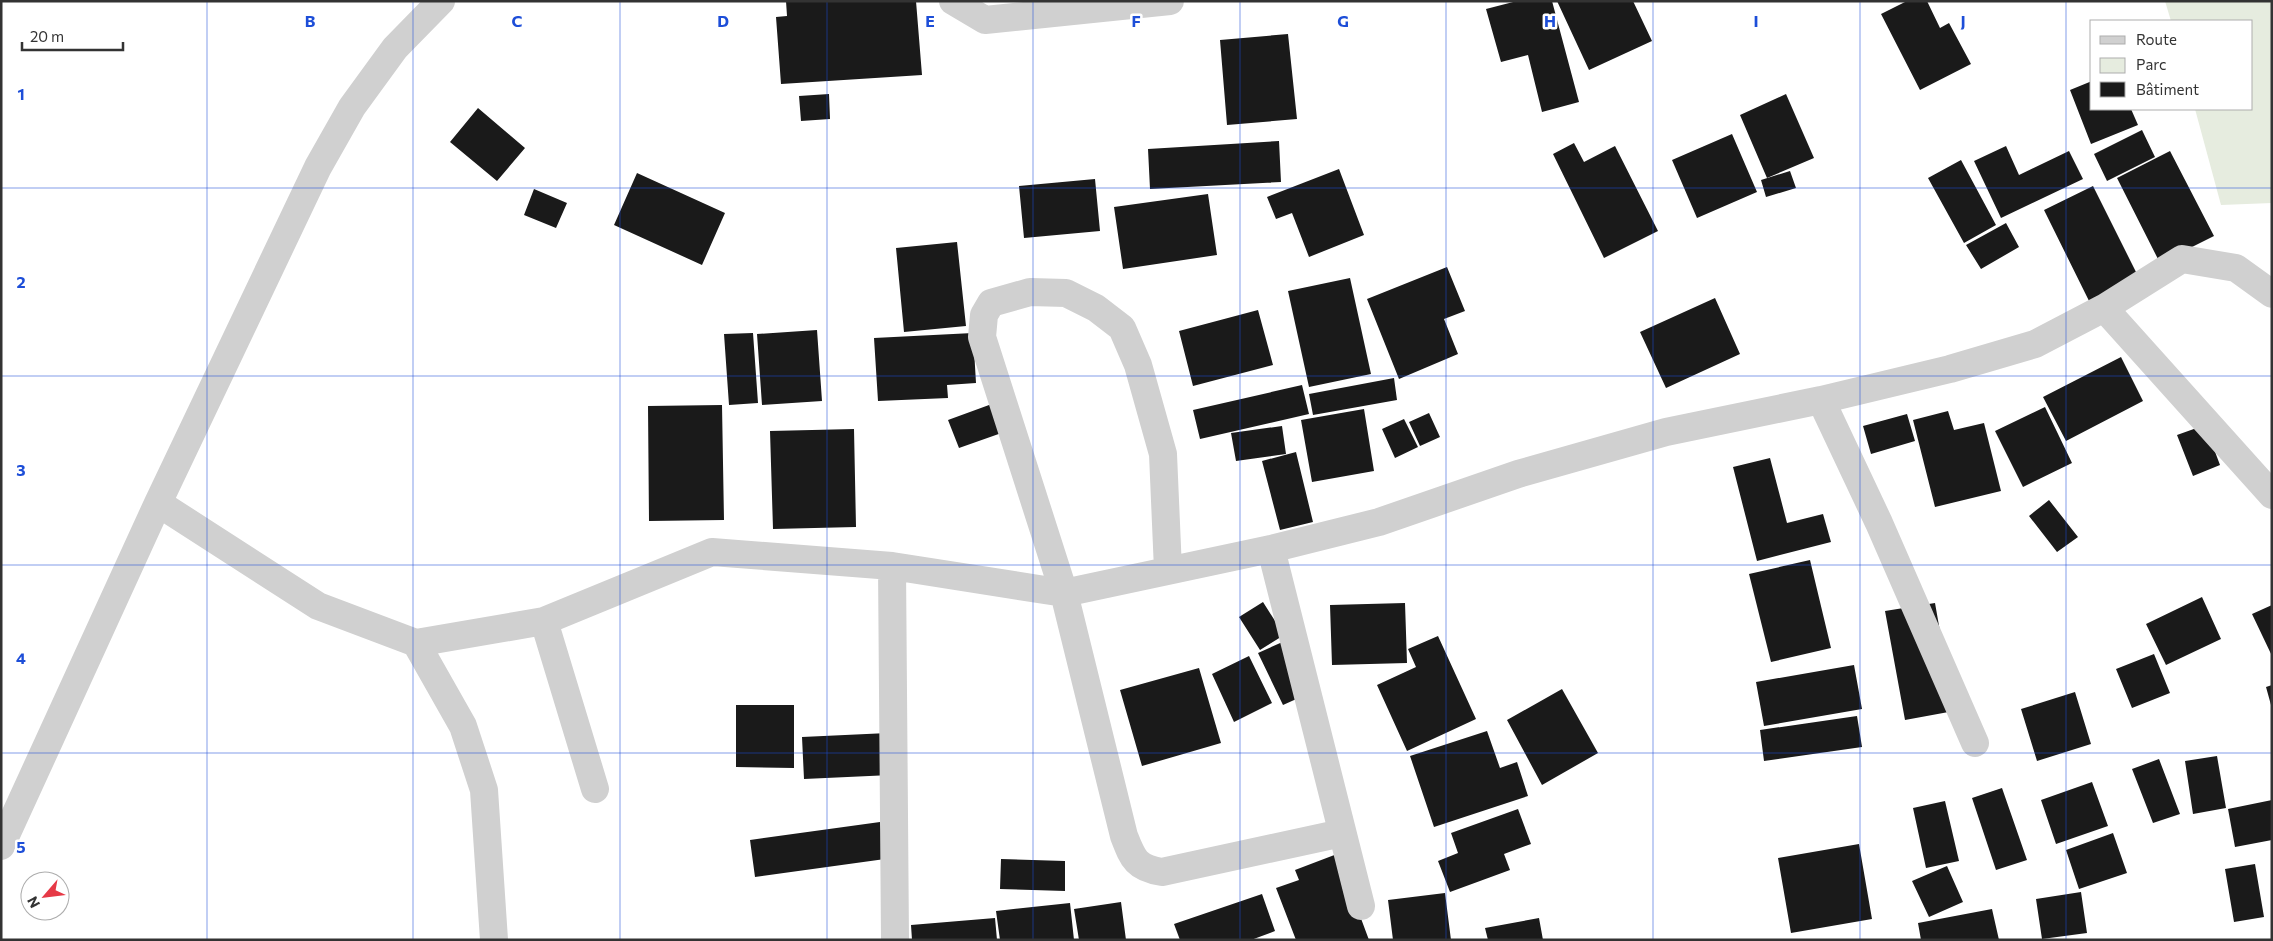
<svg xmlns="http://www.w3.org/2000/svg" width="2273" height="941" font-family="Commissioner,sans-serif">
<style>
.green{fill:#e6ecdf}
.building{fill:#1a1a1a}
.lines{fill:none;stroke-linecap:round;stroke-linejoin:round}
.minor{stroke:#d0d0d0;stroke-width:28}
.grid{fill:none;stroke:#1d4ed8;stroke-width:1;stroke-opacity:0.55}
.grid-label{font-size:16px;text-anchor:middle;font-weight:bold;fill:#1d4ed8;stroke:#fff;stroke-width:5;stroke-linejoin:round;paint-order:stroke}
</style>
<rect width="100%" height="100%" fill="#fff"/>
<path class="green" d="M 2165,1 L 2272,1 L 2272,203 L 2221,205 L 2195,109 L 2252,109 L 2252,21 L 2171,21 Z"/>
<path class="building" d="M 786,1 L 916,1 L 922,75 L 781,84 L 776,17 L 787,16 Z
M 1517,1 L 1552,1 L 1579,102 L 1542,112 L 1528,55 L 1501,62 L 1486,9 Z
M 1557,1 L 1633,1 L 1652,41 L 1589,70 Z
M 1907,1 L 1927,1 L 1940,28 L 1949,23 L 1971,64 L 1920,90 L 1881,14 Z
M 1288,34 L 1297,119 L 1227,125 L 1220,40 Z
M 2092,81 L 2092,109 L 2131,109 L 2138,125 L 2091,144 L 2070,90 Z
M 829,94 L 830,119 L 801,121 L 799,96 Z
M 1786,94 L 1814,158 L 1767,178 L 1740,115 Z
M 478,108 L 525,148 L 497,181 L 450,142 Z
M 2142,130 L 2155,157 L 2107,181 L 2094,154 Z
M 1732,134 L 1757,192 L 1697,218 L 1672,160 Z
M 1279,141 L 1281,182 L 1150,189 L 1148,149 Z
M 1574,143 L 1584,162 L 1615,146 L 1658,231 L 1604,258 L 1553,154 Z
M 2006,146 L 2019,175 L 2069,151 L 2083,179 L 2001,218 L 1974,161 Z
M 2170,151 L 2214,236 L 2160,263 L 2117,178 Z
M 1961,160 L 1996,225 L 1964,243 L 1928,178 Z
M 1339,169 L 1364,235 L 1309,257 L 1292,213 L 1276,219 L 1267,197 Z
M 1790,171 L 1796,188 L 1766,197 L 1761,180 Z
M 637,173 L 725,213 L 702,265 L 614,225 Z
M 1095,179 L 1100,231 L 1024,238 L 1019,186 Z
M 2093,186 L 2143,286 L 2094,311 L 2044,210 Z
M 534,189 L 567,203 L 556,228 L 524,215 Z
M 1208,194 L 1217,255 L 1123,269 L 1114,207 Z
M 2006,223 L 2019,247 L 1981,269 L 1966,245 Z
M 957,242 L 966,326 L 904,332 L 896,248 Z
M 1447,267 L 1465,311 L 1444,319 L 1458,354 L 1399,379 L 1367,299 Z
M 1350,278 L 1371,374 L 1309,387 L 1288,291 Z
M 1715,298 L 1740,354 L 1666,388 L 1640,332 Z
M 1258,310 L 1273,365 L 1193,386 L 1179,331 Z
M 817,330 L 822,401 L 762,405 L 757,334 Z
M 753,333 L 758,403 L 729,405 L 724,334 Z
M 973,333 L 976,383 L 947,385 L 948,398 L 878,401 L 874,338 Z
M 2121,357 L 2143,401 L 2066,441 L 2043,397 Z
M 1394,378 L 1397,400 L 1313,415 L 1309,394 Z
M 1302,385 L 1309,414 L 1200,439 L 1193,410 Z
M 1000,401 L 1010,430 L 959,448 L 948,420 Z
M 722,405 L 724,520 L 649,521 L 648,406 Z
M 2045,407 L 2072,463 L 2023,487 L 1995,431 Z
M 1364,409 L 1374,471 L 1312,482 L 1301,420 Z
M 1948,411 L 1954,430 L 1984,423 L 2001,491 L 1935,507 L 1913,420 Z
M 1429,413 L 1440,437 L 1420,446 L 1409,422 Z
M 1907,414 L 1915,441 L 1871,454 L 1863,426 Z
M 1404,419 L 1418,447 L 1395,458 L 1382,429 Z
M 2205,425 L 2220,465 L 2193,476 L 2177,435 Z
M 1282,426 L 1286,454 L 1236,461 L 1231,433 Z
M 854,429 L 856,527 L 773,529 L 770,431 Z
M 1296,452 L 1313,522 L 1280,530 L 1262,461 Z
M 1770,458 L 1787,523 L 1823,514 L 1831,542 L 1757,561 L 1733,467 Z
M 2049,500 L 2078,537 L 2057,552 L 2029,516 Z
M 1810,560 L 1831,648 L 1771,662 L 1749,574 Z
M 2202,597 L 2221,639 L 2166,665 L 2146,624 Z
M 1263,602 L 1284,635 L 1260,650 L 1239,617 Z
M 1405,603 L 1407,663 L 1332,665 L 1330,605 Z
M 1935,603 L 1954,711 L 1905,720 L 1885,611 Z
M 2272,605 L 2272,656 L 2252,614 Z
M 1438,636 L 1476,719 L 1407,751 L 1377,685 L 1416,667 L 1408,649 Z
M 1287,640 L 1312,692 L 1283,705 L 1258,653 Z
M 2154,654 L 2170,693 L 2132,708 L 2116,669 Z
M 1249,656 L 1272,703 L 1234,722 L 1212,674 Z
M 1854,665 L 1862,709 L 1764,726 L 1756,682 Z
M 1199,668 L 1221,743 L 1142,766 L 1120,690 Z
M 2272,685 L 2272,705 L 2271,705 L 2266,687 Z
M 1562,689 L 1598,753 L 1542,785 L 1507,720 Z
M 2075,692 L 2091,744 L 2037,761 L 2021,709 Z
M 736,705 L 794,705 L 794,768 L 736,767 Z
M 1857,716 L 1862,747 L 1764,761 L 1760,730 Z
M 1487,731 L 1500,768 L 1517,762 L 1528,796 L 1434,827 L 1410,756 Z
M 888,733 L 891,775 L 804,779 L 802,737 Z
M 2217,756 L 2226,808 L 2193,814 L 2185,761 Z
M 2159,759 L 2180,814 L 2153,823 L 2132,769 Z
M 2092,782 L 2108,826 L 2056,844 L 2041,800 Z
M 2002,788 L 2027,860 L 1996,870 L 1972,798 Z
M 2272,800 L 2272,840 L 2235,847 L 2228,809 Z
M 1945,801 L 1959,861 L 1926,868 L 1913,808 Z
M 1518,809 L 1531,844 L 1504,854 L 1510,870 L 1450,892 L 1438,861 L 1458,853 L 1451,833 Z
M 880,822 L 885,859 L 755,877 L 750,840 Z
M 2113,833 L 2127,873 L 2079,889 L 2066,850 Z
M 1859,844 L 1872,919 L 1791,933 L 1778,858 Z
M 1337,854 L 1369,940 L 1296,940 L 1276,888 L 1299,880 L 1295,870 Z
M 1001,859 L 1065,861 L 1065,891 L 1000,889 Z
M 2255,864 L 2264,917 L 2234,922 L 2225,869 Z
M 1947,866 L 1963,902 L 1929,917 L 1912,881 Z
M 2081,892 L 2087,933 L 2042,939 L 2036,899 Z
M 1445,893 L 1451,940 L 1393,940 L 1388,900 Z
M 1262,894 L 1275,931 L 1251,940 L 1180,940 L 1174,924 Z
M 1121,902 L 1126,940 L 1079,940 L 1074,909 Z
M 1070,903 L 1074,940 L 1000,940 L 996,911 Z
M 1992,909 L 1999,940 L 1921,940 L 1918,923 Z
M 995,918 L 997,940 L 912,940 L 911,925 Z
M 1539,918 L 1543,940 L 1488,940 L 1485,928 Z"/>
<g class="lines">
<path class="minor" d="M 953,1 L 985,20 L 1170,1
M 2104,308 L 2272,495
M 1821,400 L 1879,523 L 1975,743
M 158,503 L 318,606 L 416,643 L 544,621 L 712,552 L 892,566 L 1064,593 L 1271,549 L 1379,522 L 1518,474 L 1666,432 L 1821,400 L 1950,369 L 2035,344 L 2104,308 L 2182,259 L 2236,268 L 2272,294
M 1271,549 L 1361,906
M 892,566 L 895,940
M 1168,570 L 1163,454 L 1138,365 L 1122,328 L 1096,308 L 1066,293 L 1030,292 L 991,303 L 984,315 L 982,337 L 1064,593 L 1124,836 C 1133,859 1136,868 1162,872 L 1342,833
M 544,621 L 595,789
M 416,643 L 463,726 L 484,790 L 494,940
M 1,846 L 158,503 L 318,167 L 352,107 L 395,48 L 441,1"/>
</g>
<path class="grid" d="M 207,1 L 207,940M 413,1 L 413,940M 620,1 L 620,940M 827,1 L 827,940M 1033,1 L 1033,940M 1240,1 L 1240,940M 1446,1 L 1446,940M 1653,1 L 1653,940M 1860,1 L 1860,940M 2066,1 L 2066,940M 1,188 L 2272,188M 1,376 L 2272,376M 1,565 L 2272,565M 1,753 L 2272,753"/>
<g class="grid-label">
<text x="310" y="27">B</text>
<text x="517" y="27">C</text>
<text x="723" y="27">D</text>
<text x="930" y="27">E</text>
<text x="1136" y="27">F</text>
<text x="1343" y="27">G</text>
<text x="1550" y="27">H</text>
<text x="1756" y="27">I</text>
<text x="1963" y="27">J</text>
<text x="21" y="100">1</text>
<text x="21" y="288">2</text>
<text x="21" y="476">3</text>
<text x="21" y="664">4</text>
<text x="21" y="853">5</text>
</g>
<rect width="2273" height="941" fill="none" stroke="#333333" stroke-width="5"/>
<rect x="2090" y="20" width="162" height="90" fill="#ffffff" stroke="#adadad"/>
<rect x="2100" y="36" width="25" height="8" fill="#d0d0d0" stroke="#adadad"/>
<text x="2136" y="45" font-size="15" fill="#333333">Route</text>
<rect x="2100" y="58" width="25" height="15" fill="#e6ecdf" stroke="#adadad"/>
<text x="2136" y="70" font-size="15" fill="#333333">Parc</text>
<rect x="2100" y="82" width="25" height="15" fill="#1a1a1a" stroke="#adadad"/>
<text x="2136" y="95" font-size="15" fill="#333333">Bâtiment</text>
<g transform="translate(45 896) rotate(242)"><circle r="24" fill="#ffffff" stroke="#adadad"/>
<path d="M0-4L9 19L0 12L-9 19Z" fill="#e63946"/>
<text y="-8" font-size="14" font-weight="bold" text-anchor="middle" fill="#333333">N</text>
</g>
<path d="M22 42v8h101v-8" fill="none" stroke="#333333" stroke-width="2.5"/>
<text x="30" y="42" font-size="15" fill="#333333" stroke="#ffffff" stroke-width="4" paint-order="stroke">20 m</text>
</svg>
